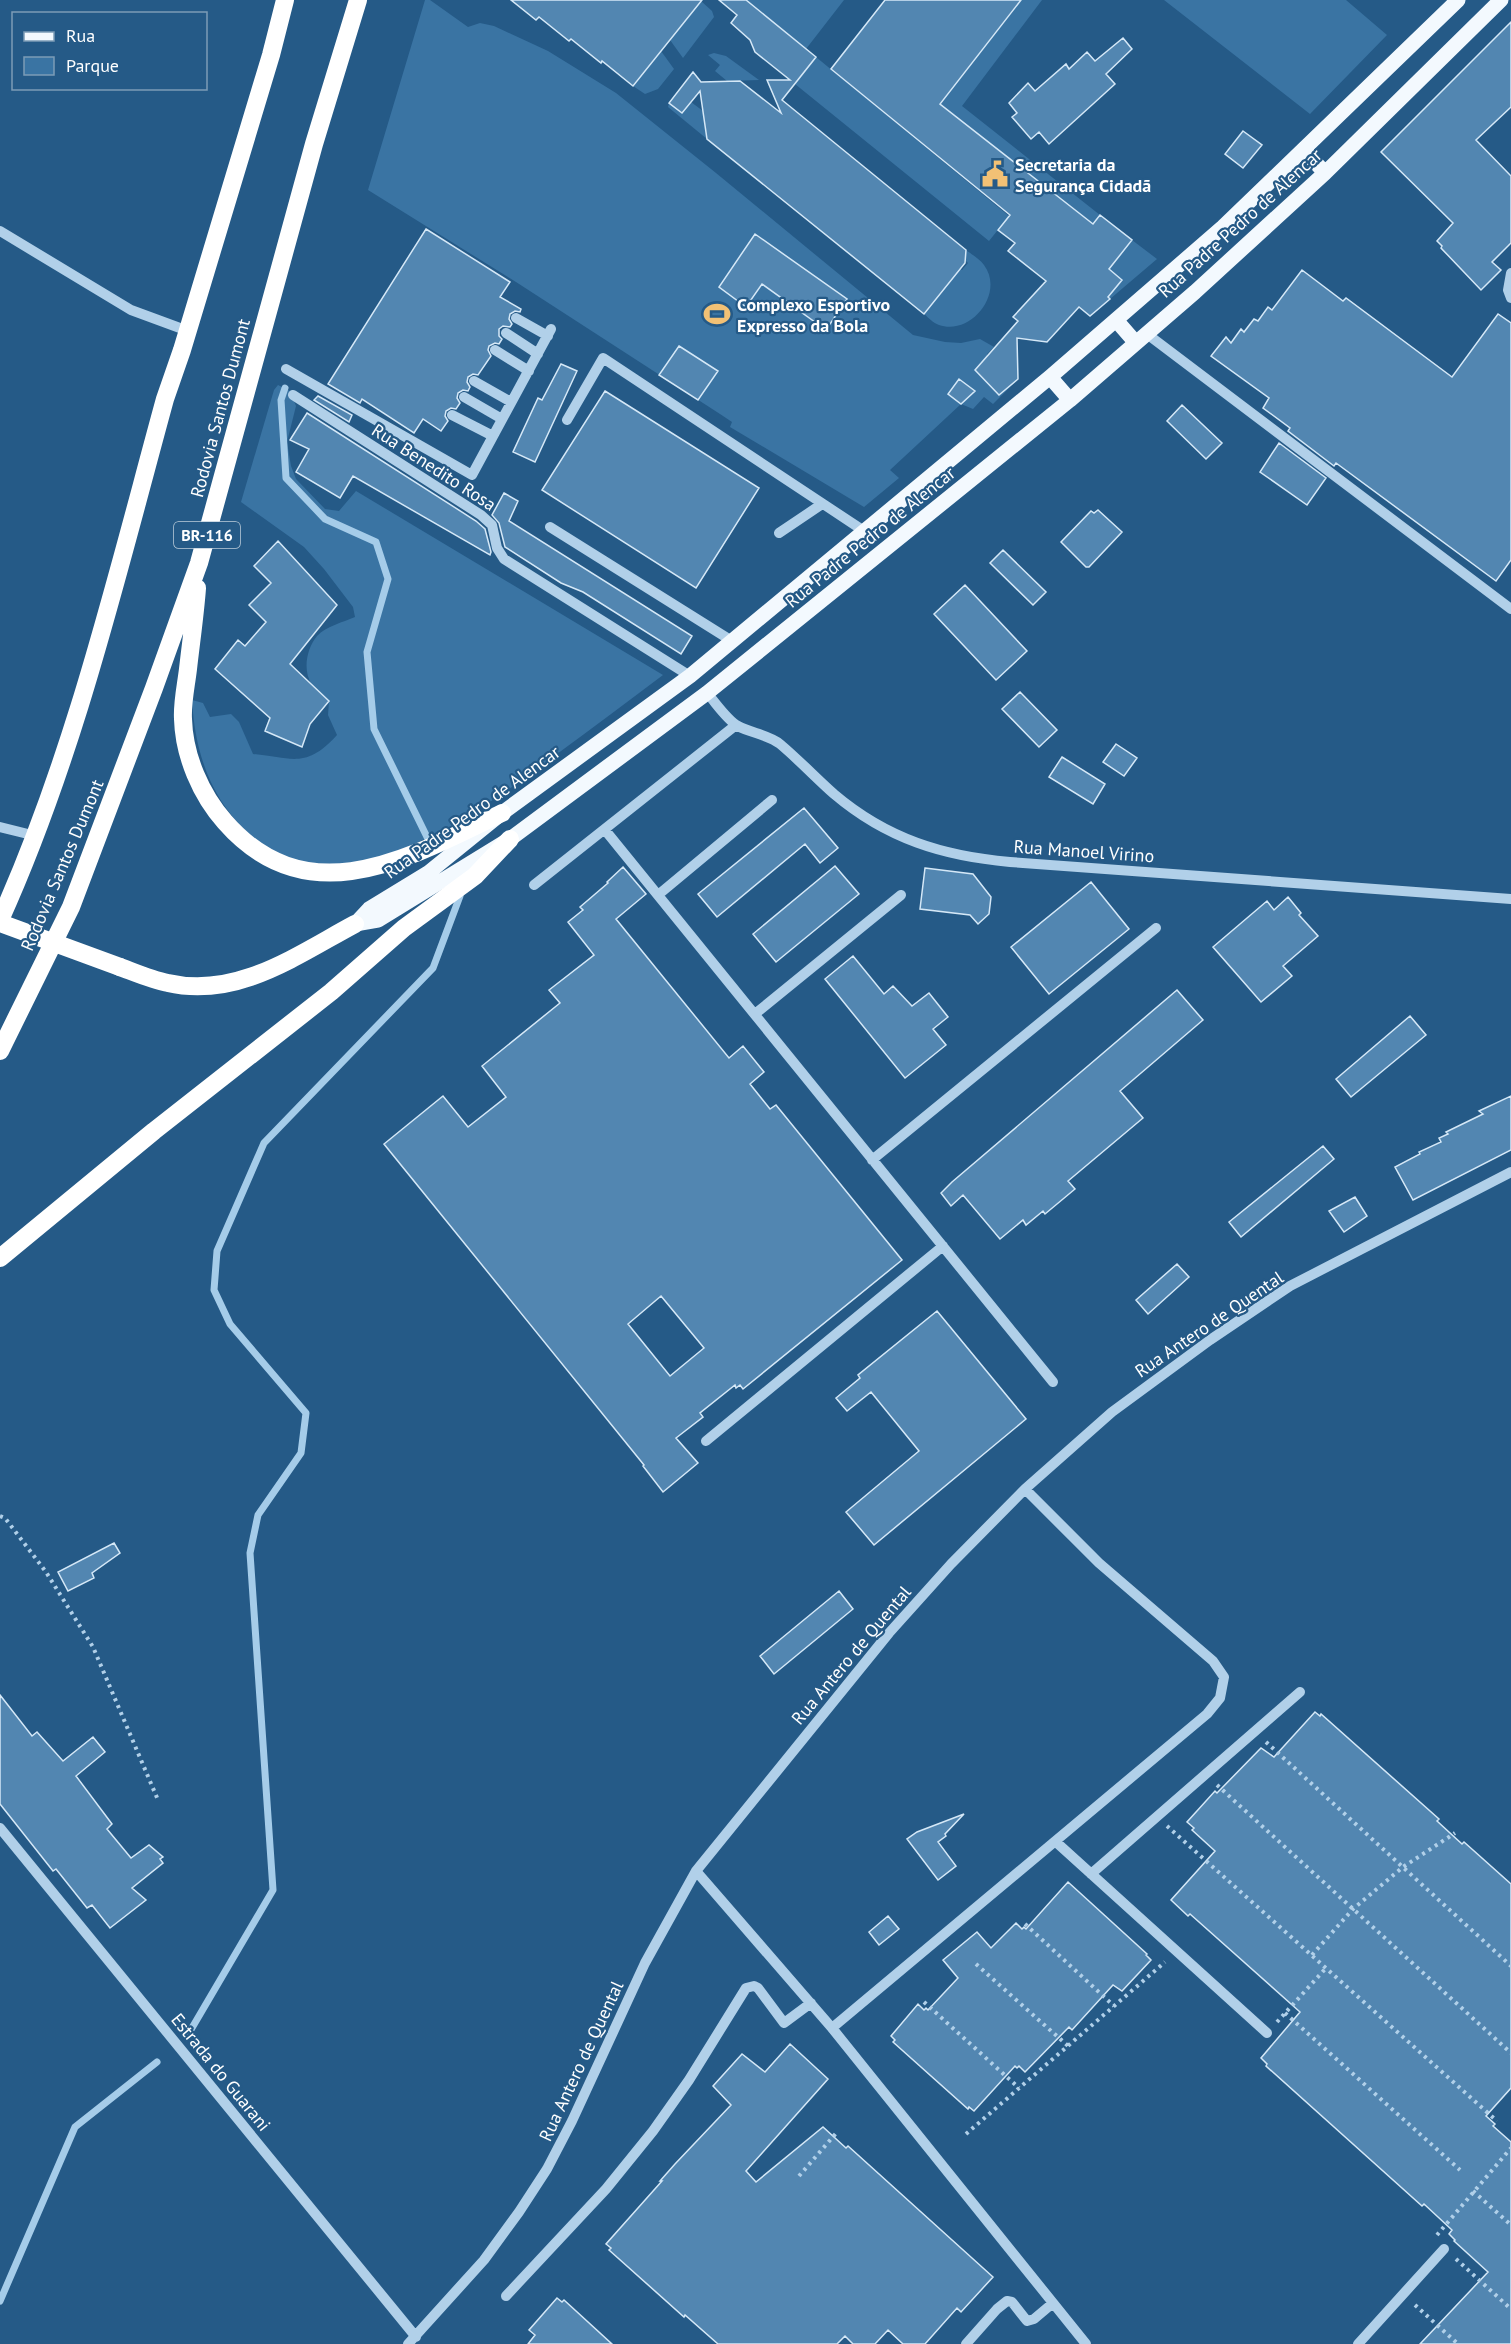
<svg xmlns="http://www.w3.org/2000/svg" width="1511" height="2344" font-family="'PT Sans',sans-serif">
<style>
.green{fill:#3a74a3}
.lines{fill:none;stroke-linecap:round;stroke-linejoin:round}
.stream{stroke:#a5cce9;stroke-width:7}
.building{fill:#5286b1;stroke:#d5e8f7;stroke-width:1.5;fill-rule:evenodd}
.path{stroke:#b1d0e9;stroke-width:4;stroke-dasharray:3 4.5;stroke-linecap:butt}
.minor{stroke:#b1d0e9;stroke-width:10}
.major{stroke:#f3f9fe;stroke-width:15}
.highway{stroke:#fff;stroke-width:18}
.highway-bridge{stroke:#fff;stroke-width:18}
.labels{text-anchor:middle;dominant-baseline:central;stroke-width:4.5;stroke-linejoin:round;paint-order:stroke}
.shield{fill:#255a87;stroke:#becedb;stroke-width:1.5}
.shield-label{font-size:16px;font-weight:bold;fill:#fff}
.poi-label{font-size:18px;font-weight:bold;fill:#fff;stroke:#255a87;text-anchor:start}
.street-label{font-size:18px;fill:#fff;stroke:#255a87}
</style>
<rect width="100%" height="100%" fill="#255a87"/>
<path class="green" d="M 425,0 L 430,0 L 468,27 L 480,23 L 494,26 L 548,51 L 616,93 L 716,173 L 913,335 L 945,342 L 961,343 L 980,339 L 994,347 L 987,354 L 999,395 L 1018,379 L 993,404 L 984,397 L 973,409 L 961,404 L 890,470 L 899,478 L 864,507 L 730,427 L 732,422 L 720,414 L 516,282 L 368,190 Z
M 746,0 L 844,0 L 806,49 Z
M 1021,0 L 1042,0 L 962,106 L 1100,215 L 1093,224 L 940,104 Z
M 1164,0 L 1346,0 L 1387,35 L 1310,114 Z
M 701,1 L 712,11 L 714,17 L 683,58 L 670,40 Z
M 661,51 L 674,69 L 658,89 L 645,94 L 633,86 Z
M 714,53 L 726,56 L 759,80 L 727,81 L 715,71 L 720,65 L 708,55 Z
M 816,57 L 1009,216 L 989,241 L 795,84 Z
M 691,102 L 703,111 L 707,139 L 668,107 L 669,103 L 682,113 Z
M 1132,240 L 1157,259 L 1110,299 L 1096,288 L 1102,281 L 1113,291 L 1122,280 L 1101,262 L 1123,251 Z
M 966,250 C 971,254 980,259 984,265 C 1005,293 971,336 939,325 C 933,323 929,318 924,314 L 960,269 L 962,270 L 968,263 L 965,260 Z
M 278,385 L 290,391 L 296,406 L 287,442 L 291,466 L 296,479 L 325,509 L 339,511 L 356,491 L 663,675 C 628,701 593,728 557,754 C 505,793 451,832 390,854 C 380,858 370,863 360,865 C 351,867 341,865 332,864 C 296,863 277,859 249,834 C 210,798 195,752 192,700 L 203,703 L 210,717 L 231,714 L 239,722 L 253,754 C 293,758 306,769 337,735 L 328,715 L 329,701 C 324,696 316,691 312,685 C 302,670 307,648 317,636 C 326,626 344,622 355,617 L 353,607 L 324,569 L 304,547 L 241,502 L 274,390 Z"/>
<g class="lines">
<path class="stream" d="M 285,388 L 281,400 L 286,478 L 325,519 L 376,542 L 388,579 L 367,652 L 374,729 L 428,839
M 189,2033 L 273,1890 L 250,1553 L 258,1515 L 301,1453 L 306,1413 L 230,1324 L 214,1290 L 217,1251 L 264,1143 L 433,968 L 460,896
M 0,2301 L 75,2127 L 157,2062"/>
</g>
<path class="building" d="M 511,0 L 702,0 L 633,86 L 602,61 L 601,63 L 571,39 L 569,41 L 539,17 L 536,20 Z
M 719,0 L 746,0 L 816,57 L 782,100 L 966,250 L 965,263 L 924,314 L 707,139 L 700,91 L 682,113 L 669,103 L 693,72 L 701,82 L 740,81 L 781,113 L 767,80 L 790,80 L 755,52 L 750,40 L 731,23 L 737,15 Z
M 885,0 L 1021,0 L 940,104 L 1093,224 L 1100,215 L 1132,240 L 1109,269 L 1122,280 L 1108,297 L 1110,299 L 1090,316 L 1079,307 L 1047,342 L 1017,338 L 1018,379 L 999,395 L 975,370 L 1018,321 L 1013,317 L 1046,281 L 1008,251 L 1015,243 L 998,230 L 1010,215 L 831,69 Z
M 1511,22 L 1511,107 L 1476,140 L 1511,176 L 1511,243 L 1492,262 L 1501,270 L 1481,290 L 1441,248 L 1442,246 L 1437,241 L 1453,223 L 1381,152 Z
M 1123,38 L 1132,49 L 1106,74 L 1115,84 L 1049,144 L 1039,132 L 1031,139 L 1012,117 L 1017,113 L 1009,103 L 1028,83 L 1035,91 L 1066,64 L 1069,69 L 1087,52 L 1095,61 Z
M 1243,131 L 1262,145 L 1243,168 L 1225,154 Z
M 426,229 L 510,282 L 500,297 L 521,309 L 520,312 L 515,311 L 510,314 L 509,319 L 512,324 L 510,327 L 503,326 L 499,329 L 499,336 L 502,339 L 499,344 L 495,343 L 489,346 L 488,350 L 491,356 L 478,375 L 473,374 L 468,377 L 467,382 L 470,387 L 468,391 L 463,390 L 458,393 L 457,398 L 460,403 L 456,409 L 451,408 L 446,411 L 445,416 L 448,421 L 441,431 L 423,419 L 414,433 L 362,399 L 360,403 L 328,384 Z
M 755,234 L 847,299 L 826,330 L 762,284 L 746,307 L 719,287 Z
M 1302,270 L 1343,301 L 1346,298 L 1452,377 L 1498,314 L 1511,323 L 1511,560 L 1496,581 L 1336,463 L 1334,466 L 1288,431 L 1290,428 L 1263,408 L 1269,398 L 1211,356 L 1226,337 L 1231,343 L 1241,329 L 1244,332 L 1254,319 L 1258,321 L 1268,307 L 1272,310 Z
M 679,346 L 718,371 L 698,400 L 659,375 Z
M 561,364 L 577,371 L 535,462 L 513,452 L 538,398 L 542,400 Z
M 959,379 L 975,391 L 961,404 L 948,394 Z
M 605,391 L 759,488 L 696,588 L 542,490 Z
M 318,396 L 352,415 L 349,422 L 314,400 Z
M 1182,405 L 1222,443 L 1206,459 L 1167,421 Z
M 307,413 L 476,521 L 485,529 L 491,552 L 490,555 L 353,476 L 340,498 L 296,472 L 309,449 L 290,440 Z
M 1279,443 L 1326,478 L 1307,505 L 1260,472 Z
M 504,493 L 518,501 L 509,521 L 692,636 L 681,654 L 583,592 L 561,583 L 505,547 L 499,523 L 492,515 Z
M 1098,510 L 1122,532 L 1089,567 L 1086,567 L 1061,542 L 1091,511 L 1094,513 Z
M 278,541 L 337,605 L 290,664 L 329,701 L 310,724 L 302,747 L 265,731 L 270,718 L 215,669 L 238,640 L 245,646 L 266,622 L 249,605 L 271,583 L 254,566 Z
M 1003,550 L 1046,592 L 1033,605 L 990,563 Z
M 965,585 L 1027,651 L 996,680 L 934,614 Z
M 1020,692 L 1057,730 L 1039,747 L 1002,709 Z
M 1116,744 L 1137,758 L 1124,776 L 1103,762 Z
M 1062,757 L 1105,784 L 1093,804 L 1049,777 Z
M 804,808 L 838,848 L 820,863 L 805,844 L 717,917 L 698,894 Z
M 835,866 L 859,894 L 776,962 L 753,934 Z
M 623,867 L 646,894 L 616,919 L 729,1058 L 743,1046 L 764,1072 L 750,1084 L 770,1109 L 776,1105 L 902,1260 L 743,1389 L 740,1385 L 736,1388 L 735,1385 L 700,1413 L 703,1417 L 676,1438 L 698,1463 L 663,1492 L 643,1466 L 644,1465 L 384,1144 L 443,1096 L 468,1127 L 506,1097 L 482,1066 L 560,1003 L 549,990 L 594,955 L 568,922 L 583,910 L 580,907 L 608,883 L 607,882 ZM 661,1296 L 704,1348 L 670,1376 L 628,1324 Z
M 925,868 L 973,874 L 991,897 L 989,914 L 978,924 L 970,915 L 920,909 Z
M 1091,882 L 1129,929 L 1049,994 L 1011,947 Z
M 1288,897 L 1301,913 L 1299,915 L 1318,936 L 1283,966 L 1292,976 L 1261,1002 L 1213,947 L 1267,901 L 1274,910 Z
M 853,956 L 884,994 L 893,986 L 912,1006 L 929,993 L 948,1017 L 933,1029 L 946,1045 L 905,1078 L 825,979 Z
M 1177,990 L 1203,1020 L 1120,1091 L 1143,1118 L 1068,1181 L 1075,1189 L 1045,1214 L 1043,1211 L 1026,1225 L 1023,1220 L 1000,1239 L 963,1195 L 951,1206 L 941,1193 L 952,1182 Z
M 1410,1016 L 1426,1035 L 1351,1097 L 1336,1079 Z
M 1511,1096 L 1511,1150 L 1413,1200 L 1395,1167 L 1420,1154 L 1419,1152 L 1441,1142 L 1439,1138 L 1448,1134 L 1446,1132 L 1483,1114 L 1479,1111 Z
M 1323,1146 L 1334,1159 L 1241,1237 L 1229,1222 Z
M 1355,1197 L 1367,1216 L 1344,1232 L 1329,1211 Z
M 1177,1264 L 1189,1277 L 1148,1314 L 1136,1300 Z
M 937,1311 L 1026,1419 L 874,1545 L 846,1512 L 919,1451 L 871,1392 L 847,1411 L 836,1398 L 860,1378 L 858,1375 Z
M 114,1543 L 120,1553 L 92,1573 L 94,1578 L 68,1591 L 58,1572 Z
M 839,1591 L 853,1609 L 774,1674 L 760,1656 Z
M 0,1695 L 32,1736 L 37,1732 L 63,1761 L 93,1737 L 105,1752 L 76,1776 L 112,1824 L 107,1829 L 131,1858 L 149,1845 L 163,1857 L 160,1859 L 163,1863 L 132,1888 L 146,1900 L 110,1928 L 92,1905 L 87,1908 L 56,1869 L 53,1871 L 0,1804 Z
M 1315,1712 L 1320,1716 L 1321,1714 L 1439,1819 L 1437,1821 L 1462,1844 L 1464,1842 L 1511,1884 L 1511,2088 L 1486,2116 L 1495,2124 L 1493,2126 L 1511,2142 L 1511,2344 L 1420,2344 L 1488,2272 L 1454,2241 L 1455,2240 L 1449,2234 L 1452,2230 L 1424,2204 L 1422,2206 L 1266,2066 L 1267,2064 L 1261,2058 L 1300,2012 L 1190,1914 L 1188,1916 L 1171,1900 L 1215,1851 L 1192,1830 L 1194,1828 L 1187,1822 L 1215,1791 L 1217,1793 L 1261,1748 L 1274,1757 Z
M 964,1814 L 945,1834 L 946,1836 L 938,1842 L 956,1866 L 938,1880 L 907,1839 L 917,1832 Z
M 1068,1882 L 1147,1954 L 1146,1955 L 1151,1960 L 1122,1991 L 1113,1985 L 1072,2030 L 1069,2027 L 1025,2072 L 1019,2066 L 1017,2068 L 1015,2066 L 974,2111 L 969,2107 L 968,2109 L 893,2042 L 895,2040 L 891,2036 L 918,2004 L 924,2010 L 926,2008 L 928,2010 L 958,1978 L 943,1960 L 977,1932 L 991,1948 L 1016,1923 L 1022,1929 L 1024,1927 L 1026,1929 Z
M 888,1916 L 899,1929 L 879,1945 L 869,1932 Z
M 790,2044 L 828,2079 L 746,2171 L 756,2182 L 823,2127 L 846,2148 L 848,2146 L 993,2277 L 961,2312 L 957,2308 L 925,2344 L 903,2344 L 888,2330 L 875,2344 L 853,2344 L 845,2336 L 837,2344 L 718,2344 L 685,2315 L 684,2317 L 609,2250 L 611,2248 L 606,2244 L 662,2181 L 660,2181 L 675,2164 L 731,2105 L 713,2086 L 742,2054 L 765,2072 Z
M 557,2298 L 562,2302 L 564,2300 L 612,2344 L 528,2344 L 535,2335 L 529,2330 Z"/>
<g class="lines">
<path class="path" d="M 0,1516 L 5,1518 L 46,1572 L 93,1647 L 158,1800
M 1266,1742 L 1511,1966
M 1217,1785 L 1511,2053
M 1167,1826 L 1497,2121
M 1025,1924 L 1114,2006
M 1312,1955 L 1353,1909 L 1403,1867 L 1455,1833
M 976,1964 L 1068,2046
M 924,2002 L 1019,2088
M 1285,2013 L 1460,2170
M 1277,2022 L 1326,1968
M 966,2134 L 1165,1962
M 799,2176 L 838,2131
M 1473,2191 L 1511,2225
M 1437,2235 L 1511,2148
M 1456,2259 L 1511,2309
M 1415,2305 L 1458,2344"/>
<path class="minor" d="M 0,231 L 131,310 L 188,331
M 1511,273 L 1508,290 L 1511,298
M 516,318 L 548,336
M 506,333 L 538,354
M 1147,334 L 1511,609
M 495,350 L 529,371
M 286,369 L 472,475 L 551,329
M 474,381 L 511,402
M 293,395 L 481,515 L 492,525 L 497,548 L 504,559 L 690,676
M 464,397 L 502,419
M 452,415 L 493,436
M 567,420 L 603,358 L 864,531
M 550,527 L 732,641
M 779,533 L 822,504
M 707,693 C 716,703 727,720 738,726 C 751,733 769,735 780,744 C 799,760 816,778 834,794 C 887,839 943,856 1010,862 L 1511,899
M 0,827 L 36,836
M 605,830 L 1053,1382
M 534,885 L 736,725
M 658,895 L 772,800
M 755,1014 L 901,895
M 872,1160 L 1156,928
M 706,1441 L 943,1246
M 0,1828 L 416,2337
M 1056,1842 L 1267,2033
M 696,1871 L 832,2028 L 1086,2344
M 1091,1874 L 1300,1692
M 832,2028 L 1207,1714 L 1220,1698 L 1224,1677 L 1213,1661 L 1099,1563 L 1025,1489
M 506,2296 L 606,2189 L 653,2131 L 689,2080 L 746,1988 L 754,1986 L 758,1988 L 784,2023 L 811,2003
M 408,2344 L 484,2260 L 519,2212 L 547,2169 L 572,2121 L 645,1963 L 696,1871 L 889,1633 L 951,1564 L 1025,1489 L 1112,1412 L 1210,1340 L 1290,1286 L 1511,1172
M 966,2344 L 997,2309 L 1007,2301 L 1012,2302 L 1027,2321 L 1034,2319 L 1053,2303
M 1358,2344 L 1444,2249"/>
<path class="major" d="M 1304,150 L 1325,173
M 1116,320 L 1136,343
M 1050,377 L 1070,400
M 355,924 L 378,920 L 510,839 L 707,693 L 1070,400 L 1195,292 L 1325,173 L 1501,0
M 355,924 L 369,909 L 428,873 L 502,813 L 690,676 L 1050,377 L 1223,227 L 1458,0"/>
<path class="highway" d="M 197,588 C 195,615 191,642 188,669 C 186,686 182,703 183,719 C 184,756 201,795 225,822 C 308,917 411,857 502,813
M 0,920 C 75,754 117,574 165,399 L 182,350 L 271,55 L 285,0
M 120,967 C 136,973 152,980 168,983 C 237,999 297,955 355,924
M 0,1051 L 71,907 L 154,688 L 199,563 L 314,144 L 358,0
M 0,1258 L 154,1131 L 331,992 L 404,928 L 475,876 L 510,839"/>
<path class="highway-bridge" d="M 0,923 L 120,967"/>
</g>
<defs>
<g id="civic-bare" transform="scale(2.07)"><path d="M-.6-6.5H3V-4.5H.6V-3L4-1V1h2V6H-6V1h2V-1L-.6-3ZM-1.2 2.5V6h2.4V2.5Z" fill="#f2c175" stroke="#255a87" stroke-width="2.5" paint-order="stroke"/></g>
<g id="stadium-bare" transform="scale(2.07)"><path d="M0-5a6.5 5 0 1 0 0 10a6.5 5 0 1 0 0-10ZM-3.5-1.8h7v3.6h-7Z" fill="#f2c175" stroke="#255a87" stroke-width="2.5" paint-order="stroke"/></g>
</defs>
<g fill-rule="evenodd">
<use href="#civic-bare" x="995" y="174"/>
<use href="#stadium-bare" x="717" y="314"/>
</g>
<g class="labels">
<rect class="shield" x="174" y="522" width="66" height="26" rx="4.5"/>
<g class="shield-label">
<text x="207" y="535">BR-116</text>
</g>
<g class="poi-label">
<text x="1015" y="164">Secretaria da<tspan x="1015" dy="21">Segurança Cidadã</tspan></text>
<text x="737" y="304">Complexo Esportivo<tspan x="737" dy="21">Expresso da Bola</tspan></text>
</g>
<g class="street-label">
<text transform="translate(1240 223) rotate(-42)">Rua Padre Pedro de Alencar</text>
<text transform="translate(220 408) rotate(-75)">Rodovia Santos Dumont</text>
<text transform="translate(434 467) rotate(33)">Rua Benedito Rosa</text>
<text transform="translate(870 537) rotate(-39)">Rua Padre Pedro de Alencar</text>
<text transform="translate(472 812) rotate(-36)">Rua Padre Pedro de Alencar</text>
<text transform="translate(1084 851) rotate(4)">Rua Manoel Virino</text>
<text transform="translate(62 865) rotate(-67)">Rodovia Santos Dumont</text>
<text transform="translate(1209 1324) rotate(-34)">Rua Antero de Quental</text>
<text transform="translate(851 1655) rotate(-50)">Rua Antero de Quental</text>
<text transform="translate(581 2061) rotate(-65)">Rua Antero de Quental</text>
<text transform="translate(221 2072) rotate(51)">Estrada do Guarani</text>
</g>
</g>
<rect x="12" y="12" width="195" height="78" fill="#255a87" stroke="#7c9cb7" stroke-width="1.5"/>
<rect x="24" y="32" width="30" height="9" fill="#f3f9fe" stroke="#7c9cb7" stroke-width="1.5"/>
<text x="66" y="42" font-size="18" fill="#ffffff">Rua</text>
<rect x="24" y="57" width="30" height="18" fill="#3a74a3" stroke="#7c9cb7" stroke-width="1.5"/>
<text x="66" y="72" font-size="18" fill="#ffffff">Parque</text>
</svg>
